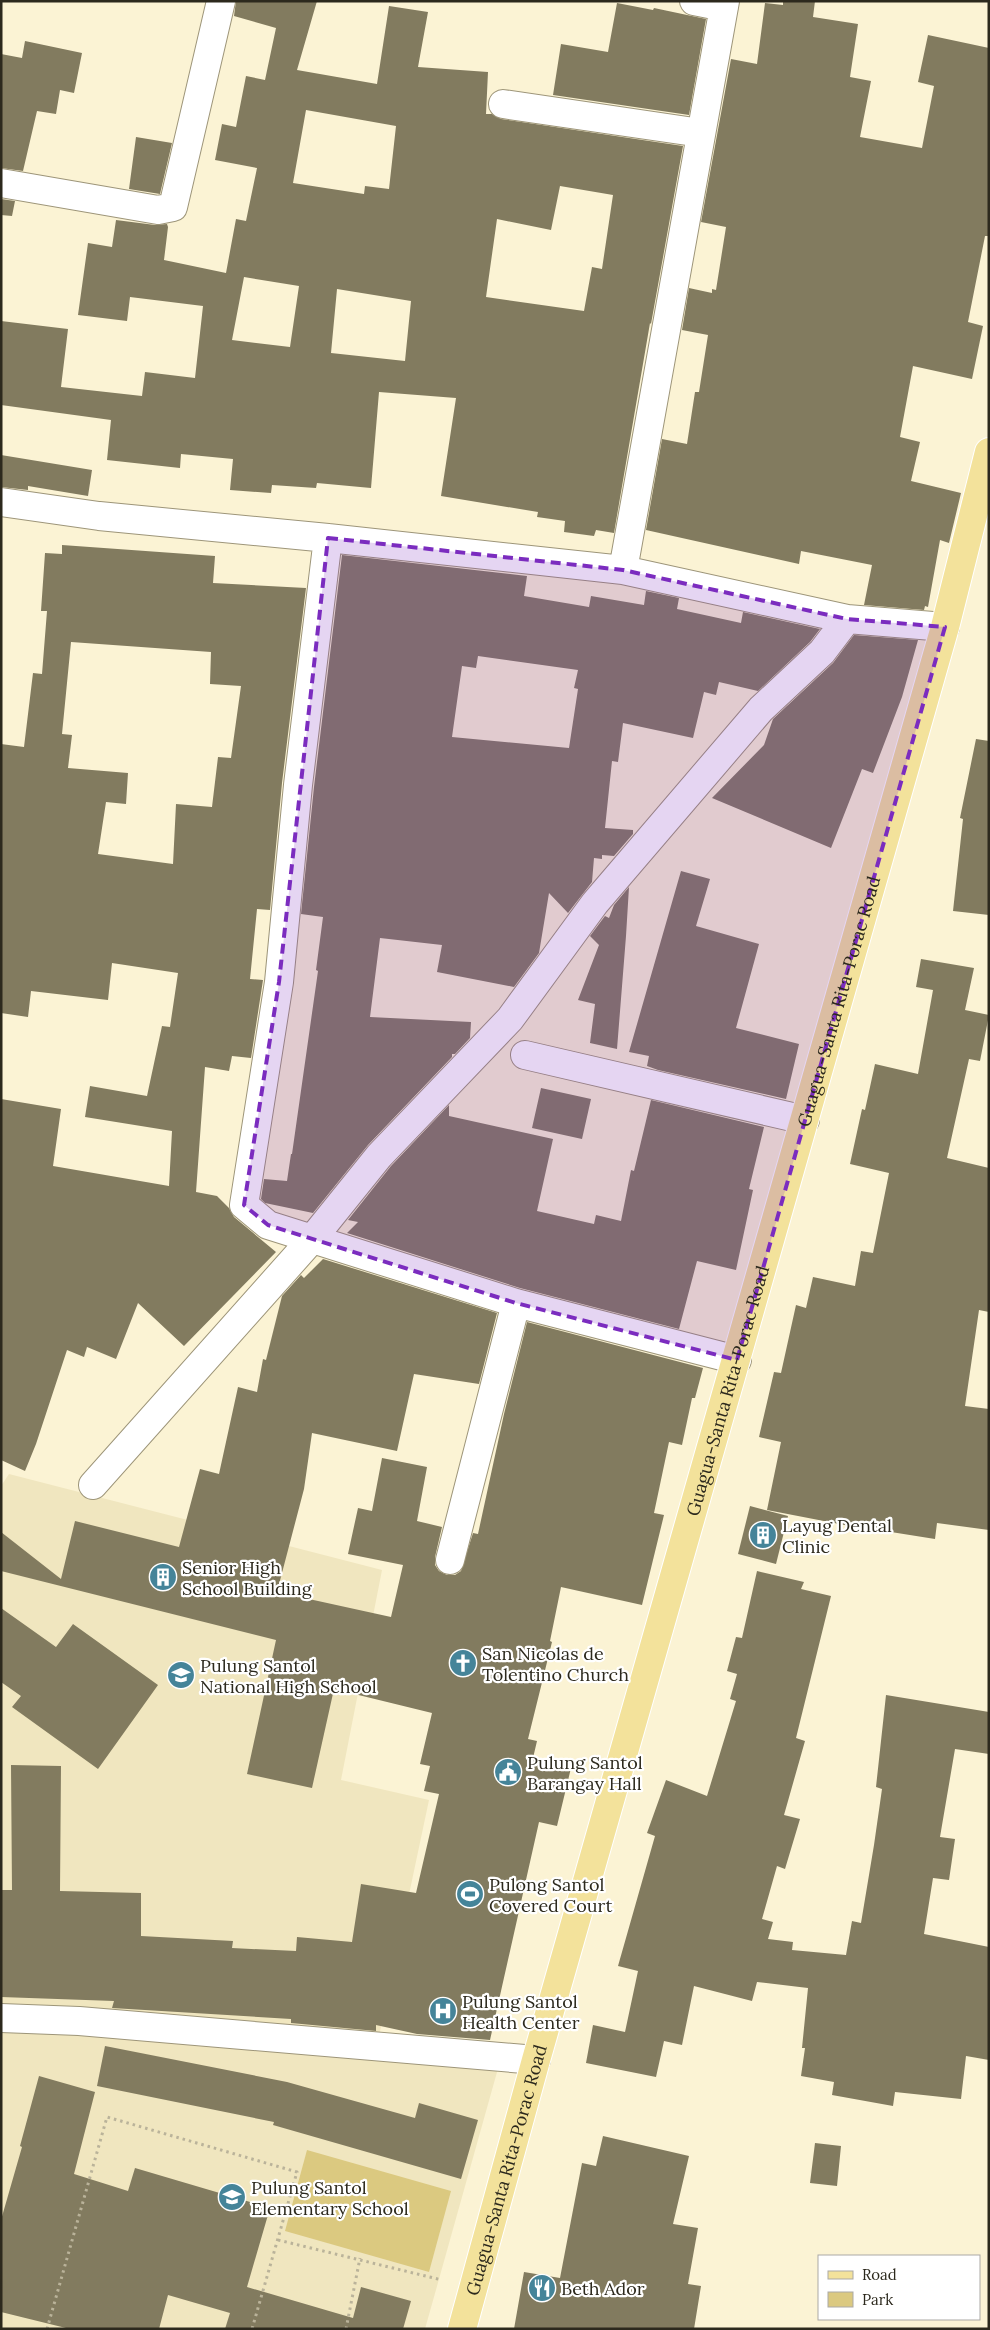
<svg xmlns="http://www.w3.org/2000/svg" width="990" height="2330" font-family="Lora,serif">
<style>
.built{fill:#f0e6bf}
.green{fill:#dbc980}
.building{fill:#827b5f;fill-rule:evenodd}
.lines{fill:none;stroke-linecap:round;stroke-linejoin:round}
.minor-casing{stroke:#9d9579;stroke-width:30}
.major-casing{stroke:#fff;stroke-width:30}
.path{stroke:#bab39a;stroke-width:3;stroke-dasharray:2.5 4;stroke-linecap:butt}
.minor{stroke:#fff;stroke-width:28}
.major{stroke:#f3e29b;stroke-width:28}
.marked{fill:#7b2cbf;fill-opacity:0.2;stroke:#7b2cbf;stroke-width:4;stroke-dasharray:10 6;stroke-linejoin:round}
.labels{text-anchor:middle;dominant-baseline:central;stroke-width:4.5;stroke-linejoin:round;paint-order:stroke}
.street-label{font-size:18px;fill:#2c291d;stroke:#fff}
.poi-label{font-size:18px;fill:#2c291d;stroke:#fff;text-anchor:start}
</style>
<rect width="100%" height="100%" fill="#fbf3d4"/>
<path class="built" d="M 9,1474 L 382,1570 L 341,1780 L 429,1800 L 378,2041 L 1,2004 L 1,1486 Z
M 1,2027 L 499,2065 L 425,2329 L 1,2329 Z"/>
<path class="green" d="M 307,2150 L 451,2191 L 429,2272 L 285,2231 Z"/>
<path class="building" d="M 236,1 L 317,1 L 297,70 L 377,84 L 389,6 L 428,12 L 418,67 L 488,72 L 486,114 L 492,114 L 501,119 L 683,146 L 651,324 L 650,323 L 614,533 L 596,530 L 594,536 L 564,532 L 565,521 L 537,517 L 538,512 L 441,496 L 456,398 L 379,392 L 371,488 L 317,483 L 316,488 L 272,485 L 271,493 L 230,490 L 233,459 L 181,454 L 180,468 L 107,460 L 111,420 L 1,405 L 1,321 L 68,329 L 61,387 L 142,396 L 145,372 L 195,378 L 203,306 L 130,297 L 127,321 L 78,315 L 88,243 L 112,247 L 116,220 L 155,225 L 167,224 L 168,227 L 164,260 L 226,273 L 236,219 L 246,221 L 257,168 L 215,160 L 222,124 L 236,127 L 246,76 L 265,80 L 276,28 L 234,16 ZM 306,110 L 396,126 L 389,189 L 365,186 L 364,194 L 293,183 ZM 560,186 L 613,195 L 602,269 L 592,267 L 584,311 L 486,297 L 497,219 L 551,230 ZM 244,277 L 299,286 L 290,347 L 232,340 ZM 337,289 L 411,301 L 405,361 L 331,353 Z
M 783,1 L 815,1 L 813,17 L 858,24 L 850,77 L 871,81 L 860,137 L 922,148 L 934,86 L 918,82 L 928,35 L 989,48 L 989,236 L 985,236 L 968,322 L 983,326 L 972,379 L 913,366 L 900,437 L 920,442 L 911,481 L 961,493 L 949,543 L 940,540 L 928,607 L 925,606 L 924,610 L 864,605 L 872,565 L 801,551 L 799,564 L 646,530 L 662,439 L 687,444 L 695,392 L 699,392 L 708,335 L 682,330 L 689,288 L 712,293 L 712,289 L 716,290 L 726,227 L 701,222 L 731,59 L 757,64 L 765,3 L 783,5 Z
M 617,3 L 653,10 L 654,8 L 706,19 L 689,115 L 553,95 L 561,44 L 608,52 Z
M 25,41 L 82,53 L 74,93 L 60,90 L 56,114 L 37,111 L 23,171 L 1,168 L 1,54 L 22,58 Z
M 136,137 L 172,143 L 160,194 L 129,189 Z
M 1,199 L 15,201 L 12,216 L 1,215 Z
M 1,455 L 92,470 L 88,496 L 28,486 L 28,490 L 1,487 Z
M 62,545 L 215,556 L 213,583 L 306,588 L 282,783 L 270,910 L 257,909 L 250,979 L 263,980 L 251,1058 L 232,1056 L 229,1071 L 205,1067 L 196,1192 L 217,1196 L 229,1208 L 234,1217 L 276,1252 L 184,1346 L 138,1303 L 116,1359 L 87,1347 L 84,1357 L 67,1350 L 36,1444 L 25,1471 L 1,1460 L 1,1099 L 61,1109 L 53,1166 L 169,1186 L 172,1131 L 85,1117 L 90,1086 L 147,1096 L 162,1026 L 170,1027 L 178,973 L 112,963 L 108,1000 L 31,991 L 28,1017 L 1,1013 L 1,744 L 24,747 L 33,673 L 42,674 L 47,611 L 41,611 L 45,553 L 62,554 ZM 71,642 L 211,652 L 210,684 L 241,686 L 231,758 L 218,757 L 212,807 L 176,804 L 173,864 L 98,854 L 106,802 L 126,804 L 128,773 L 68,768 L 72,735 L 62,734 Z
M 342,555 L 527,576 L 524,596 L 589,607 L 591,596 L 644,605 L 646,591 L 679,598 L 677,609 L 741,623 L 743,612 L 820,629 L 810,642 L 758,691 L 719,682 L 716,695 L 704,692 L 693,738 L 623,723 L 618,762 L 612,761 L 605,828 L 633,830 L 633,834 L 614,856 L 602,855 L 602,859 L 594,858 L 592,882 L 568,913 L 549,893 L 539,953 L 514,987 L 437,972 L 442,945 L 380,938 L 370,1017 L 471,1022 L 470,1038 L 455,1054 L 452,1054 L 452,1057 L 368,1145 L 313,1213 L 265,1203 L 261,1199 L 264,1179 L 287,1181 L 291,1154 L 292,1154 L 318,971 L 316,970 L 323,917 L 301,914 L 314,787 ZM 478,656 L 578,670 L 574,688 L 578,689 L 569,748 L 452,737 L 462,666 L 476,668 Z
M 854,635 L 918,640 L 902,697 L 873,773 L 862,769 L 831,848 L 712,798 L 764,745 L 773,719 L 833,663 Z
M 976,739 L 989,741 L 989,915 L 953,911 L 963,819 L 960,818 Z
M 681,871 L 710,879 L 696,926 L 759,944 L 736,1028 L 799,1044 L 786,1099 L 658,1070 L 647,1066 L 649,1056 L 629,1052 Z
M 629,887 L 626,936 L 617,1049 L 590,1043 L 595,1004 L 578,1000 L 599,945 L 590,936 L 605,916 L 609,918 L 614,905 Z
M 921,959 L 974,968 L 965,1010 L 989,1015 L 980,1061 L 969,1059 L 947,1158 L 989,1168 L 989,1312 L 979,1310 L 965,1406 L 989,1409 L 989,1530 L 937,1523 L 935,1539 L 891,1532 L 891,1534 L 767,1510 L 781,1442 L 759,1437 L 774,1372 L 781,1373 L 796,1305 L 806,1308 L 813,1277 L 855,1286 L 861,1251 L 873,1253 L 889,1173 L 850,1164 L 862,1109 L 865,1110 L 875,1064 L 918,1074 L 933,990 L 916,987 Z
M 541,1088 L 591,1099 L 582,1139 L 532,1128 Z
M 651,1100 L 764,1127 L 749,1189 L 753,1190 L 736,1270 L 697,1261 L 679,1329 L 520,1288 L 347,1233 L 358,1222 L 348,1220 L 391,1166 L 449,1105 L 449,1116 L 553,1139 L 537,1211 L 594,1224 L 596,1215 L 621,1221 L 631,1170 L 634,1171 Z
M 323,1259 L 497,1313 L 479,1384 L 414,1374 L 397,1451 L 312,1433 L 304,1489 L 277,1592 L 391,1617 L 403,1565 L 348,1554 L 358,1508 L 372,1511 L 382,1458 L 427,1467 L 417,1521 L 442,1527 L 435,1557 L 435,1565 L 439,1571 L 447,1575 L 455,1575 L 461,1571 L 473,1533 L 478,1534 L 504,1414 L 527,1322 L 703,1368 L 695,1398 L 692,1398 L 682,1445 L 669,1442 L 654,1513 L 664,1515 L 642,1605 L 561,1587 L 550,1641 L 552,1642 L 528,1739 L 537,1741 L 533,1758 L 571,1768 L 557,1826 L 539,1822 L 490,2040 L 417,2034 L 376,2025 L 376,2031 L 291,2023 L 291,2019 L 112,2008 L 114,2001 L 1,1997 L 2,1890 L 12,1890 L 11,1765 L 61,1766 L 60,1891 L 141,1893 L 141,1936 L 233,1941 L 232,1948 L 296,1951 L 297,1937 L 352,1942 L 361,1884 L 416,1893 L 439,1794 L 424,1791 L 430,1766 L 420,1764 L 432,1713 L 334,1689 L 312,1788 L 247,1774 L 276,1640 L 1,1571 L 1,1532 L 61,1579 L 75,1521 L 179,1547 L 200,1469 L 219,1474 L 238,1387 L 257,1392 L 263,1359 L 266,1360 L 282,1296 L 301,1275 L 304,1278 Z
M 750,1506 L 788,1516 L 776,1564 L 738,1554 Z
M 757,1571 L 804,1582 L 801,1589 L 831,1596 L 796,1738 L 805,1741 L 784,1815 L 800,1819 L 785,1869 L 777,1866 L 762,1919 L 773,1922 L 768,1939 L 793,1942 L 792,1950 L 846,1955 L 852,1921 L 861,1923 L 874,1845 L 882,1789 L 876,1787 L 886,1695 L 989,1712 L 989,1754 L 955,1749 L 940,1837 L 955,1839 L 949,1880 L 933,1878 L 924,1934 L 989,1947 L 989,2060 L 966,2056 L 961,2099 L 895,2092 L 893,2106 L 832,2095 L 834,2082 L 801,2076 L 805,2048 L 802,2048 L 808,1988 L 757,1982 L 752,2001 L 694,1986 L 682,2045 L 664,2041 L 656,2077 L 586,2063 L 593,2025 L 625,2032 L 638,1971 L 618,1966 L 655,1836 L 647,1833 L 666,1780 L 707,1796 L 736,1701 L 730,1699 L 737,1674 L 727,1671 L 736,1637 L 742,1638 Z
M 1,1608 L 56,1647 L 73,1624 L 158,1685 L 98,1769 L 12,1707 L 21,1696 L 1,1682 Z
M 105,2046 L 287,2082 L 415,2118 L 419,2103 L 478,2120 L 461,2179 L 273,2125 L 274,2122 L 97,2086 Z
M 39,2076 L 95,2092 L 74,2174 L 128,2191 L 135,2168 L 270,2208 L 247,2287 L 353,2318 L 361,2287 L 411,2301 L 403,2329 L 225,2329 L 230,2313 L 168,2295 L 159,2329 L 70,2329 L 1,2312 L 1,2220 L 22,2147 L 20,2146 Z
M 603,2136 L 689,2156 L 673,2224 L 698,2228 L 688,2284 L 701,2286 L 694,2329 L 514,2329 L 524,2272 L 560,2278 L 582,2163 L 596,2166 Z
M 815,2143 L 841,2146 L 837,2186 L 810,2183 Z"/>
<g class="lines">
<g class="minor-casing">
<path id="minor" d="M 694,1 L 724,7
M 503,104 L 701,133
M 1,183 L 158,210 L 173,207 L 221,1
M 1,502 L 99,516 L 328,538 L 623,570 L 847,619 L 945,627
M 328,538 L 298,785 L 279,982 L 244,1205 L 268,1225 L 516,1303 L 737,1360
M 623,570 L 725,1
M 525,1055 L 805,1120
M 93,1485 L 313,1238 L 379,1156 L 510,1019 L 595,903 L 761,709 L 822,652 L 847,619
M 450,1560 L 516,1303
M 1,2018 L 79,2021 L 536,2060"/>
</g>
<g class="major-casing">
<g id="major">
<path id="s1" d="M 462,2329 L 536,2060 L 945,627 L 989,452"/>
</g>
</g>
<path class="path" d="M 278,2240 L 442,2280
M 47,2329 L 107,2117 L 297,2172 L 252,2329
M 346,2329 L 360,2258"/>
<use href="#minor" class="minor"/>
<use href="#major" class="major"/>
</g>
<path class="marked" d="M 328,538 L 623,570 L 847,619 L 945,627 L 737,1360 L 516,1303 L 268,1225 L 244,1205 L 279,982 Z"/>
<defs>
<g id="building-disc" transform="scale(1.4375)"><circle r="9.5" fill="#458499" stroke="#fff"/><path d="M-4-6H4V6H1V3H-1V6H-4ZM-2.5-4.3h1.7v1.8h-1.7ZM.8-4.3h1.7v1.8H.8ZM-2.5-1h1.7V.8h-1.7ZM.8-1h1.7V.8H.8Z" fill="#fff"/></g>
<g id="church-disc" transform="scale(1.4375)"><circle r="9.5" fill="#458499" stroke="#fff"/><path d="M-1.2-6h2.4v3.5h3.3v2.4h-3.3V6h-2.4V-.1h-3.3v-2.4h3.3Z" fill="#fff"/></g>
<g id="school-disc" transform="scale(1.4375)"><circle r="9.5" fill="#458499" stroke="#fff"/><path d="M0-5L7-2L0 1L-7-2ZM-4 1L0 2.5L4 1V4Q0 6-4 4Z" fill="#fff"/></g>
<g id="civic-disc" transform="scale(1.4375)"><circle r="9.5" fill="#458499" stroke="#fff"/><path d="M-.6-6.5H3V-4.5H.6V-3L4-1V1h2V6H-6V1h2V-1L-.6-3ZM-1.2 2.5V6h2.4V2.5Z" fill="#fff"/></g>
<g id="stadium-disc" transform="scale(1.4375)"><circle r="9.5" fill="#458499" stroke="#fff"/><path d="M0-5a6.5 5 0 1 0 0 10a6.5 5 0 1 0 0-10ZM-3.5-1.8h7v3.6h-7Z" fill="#fff"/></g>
<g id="hospital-disc" transform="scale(1.4375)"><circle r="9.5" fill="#458499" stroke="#fff"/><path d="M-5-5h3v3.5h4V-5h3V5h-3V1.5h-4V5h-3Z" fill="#fff"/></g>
<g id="restaurant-disc" transform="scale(1.4375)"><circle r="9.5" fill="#458499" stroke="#fff"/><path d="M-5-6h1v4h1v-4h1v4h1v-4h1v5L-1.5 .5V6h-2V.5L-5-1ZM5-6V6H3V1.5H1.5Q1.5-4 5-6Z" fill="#fff"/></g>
</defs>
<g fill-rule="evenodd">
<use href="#building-disc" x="763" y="1535"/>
<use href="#building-disc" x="163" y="1577"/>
<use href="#church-disc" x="463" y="1663"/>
<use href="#school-disc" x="181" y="1675"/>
<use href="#civic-disc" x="508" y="1772"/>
<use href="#stadium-disc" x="470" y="1894"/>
<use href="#hospital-disc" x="443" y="2011"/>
<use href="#school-disc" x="232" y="2197"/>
<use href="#restaurant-disc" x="542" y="2288"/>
</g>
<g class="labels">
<g class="street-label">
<text stroke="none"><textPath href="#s1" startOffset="1380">Guagua-Santa Rita-Porac Road</textPath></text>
<text stroke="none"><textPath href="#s1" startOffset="975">Guagua-Santa Rita-Porac Road</textPath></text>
<text stroke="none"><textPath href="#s1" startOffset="165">Guagua-Santa Rita-Porac Road</textPath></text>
</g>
<g class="poi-label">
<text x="782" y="1525">Layug Dental<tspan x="782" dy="21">Clinic</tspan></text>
<text x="182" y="1567">Senior High<tspan x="182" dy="21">School Building</tspan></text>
<text x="482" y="1653">San Nicolas de<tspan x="482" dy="21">Tolentino Church</tspan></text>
<text x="200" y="1665">Pulung Santol<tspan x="200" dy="21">National High School</tspan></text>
<text x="527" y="1762">Pulung Santol<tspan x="527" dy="21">Barangay Hall</tspan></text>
<text x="489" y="1884">Pulong Santol<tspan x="489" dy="21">Covered Court</tspan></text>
<text x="462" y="2001">Pulung Santol<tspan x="462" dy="21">Health Center</tspan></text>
<text x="251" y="2187">Pulung Santol<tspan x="251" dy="21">Elementary School</tspan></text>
<text x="561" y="2288">Beth Ador</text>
</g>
</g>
<rect width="990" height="2330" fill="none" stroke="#2c291d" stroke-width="5"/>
<rect x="818" y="2255" width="162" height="65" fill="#ffffff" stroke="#aba9a5"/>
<rect x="828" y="2271" width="25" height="8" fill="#f3e29b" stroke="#aba9a5"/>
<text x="862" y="2280" font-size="15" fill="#2c291d">Road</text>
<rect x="828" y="2292" width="25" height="15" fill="#dbc980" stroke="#aba9a5"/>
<text x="862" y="2305" font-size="15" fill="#2c291d">Park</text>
</svg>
